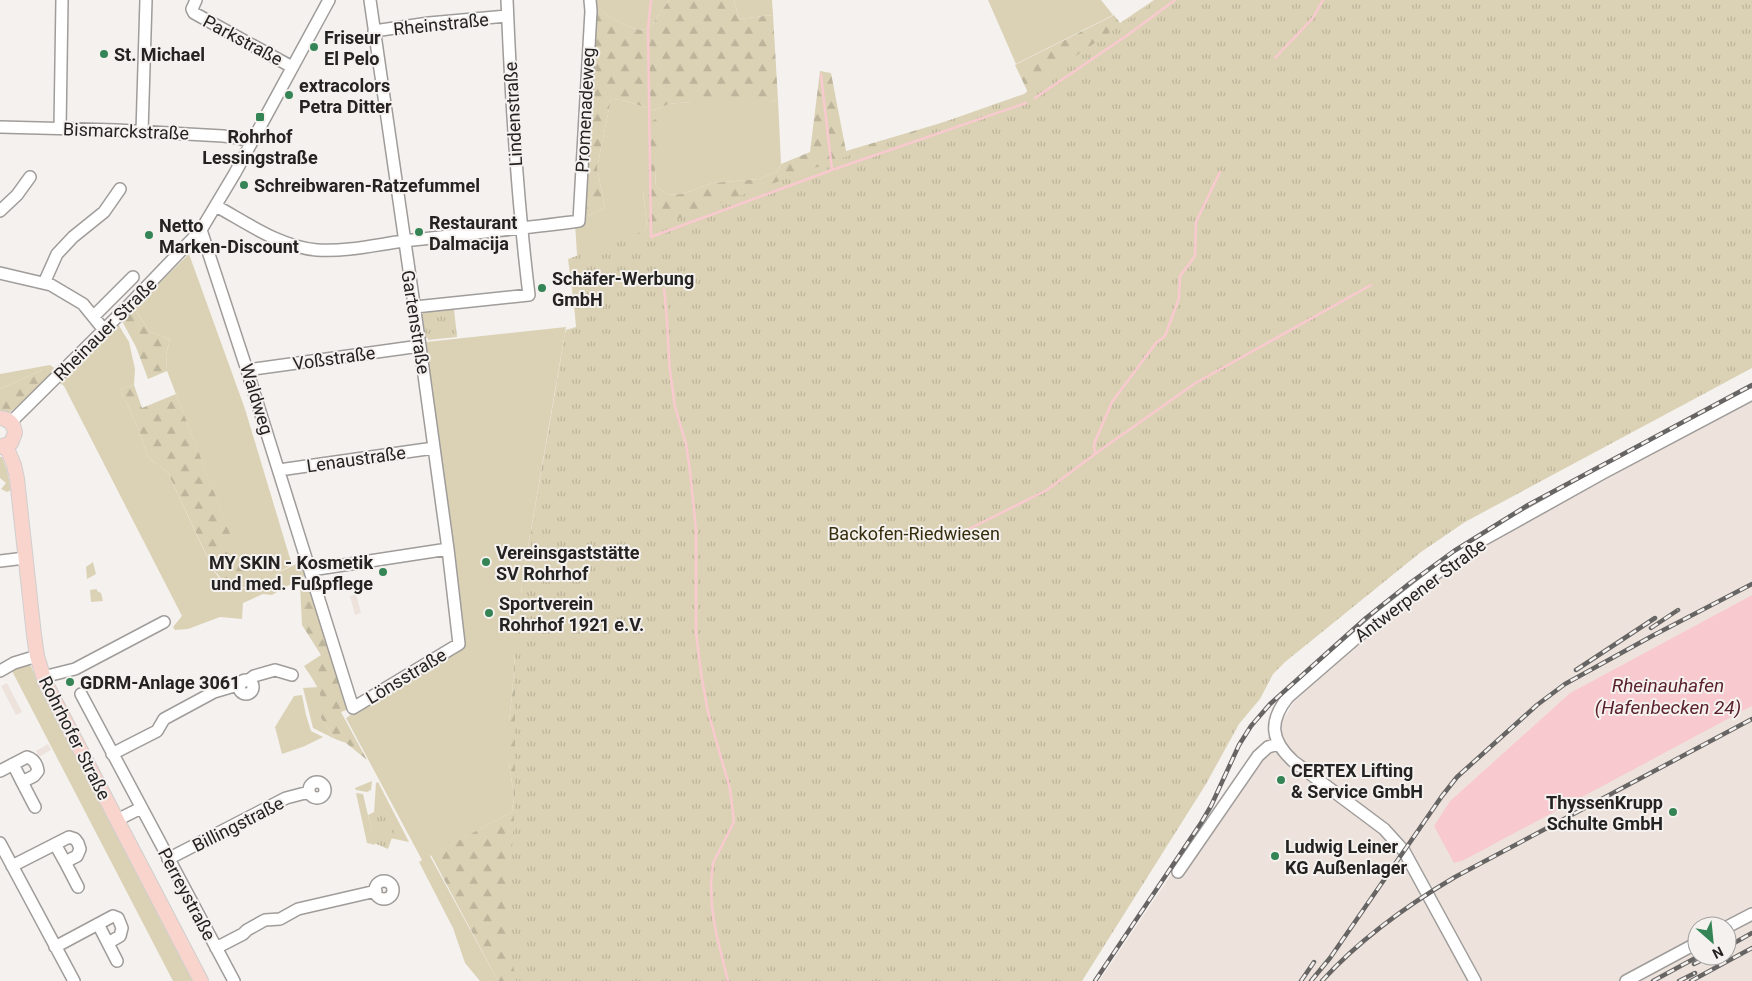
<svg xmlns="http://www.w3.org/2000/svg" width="1752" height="981" font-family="Roboto,sans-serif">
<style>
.built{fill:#ede2dc;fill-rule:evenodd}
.green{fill:#dbd2b5}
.forest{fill:url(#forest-firs)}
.park{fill:url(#park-tufts)}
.water{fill:#f8c9ce}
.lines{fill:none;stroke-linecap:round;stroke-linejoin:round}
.stream{stroke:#f8c9ce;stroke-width:2.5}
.minor-casing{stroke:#9f9c9a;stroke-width:14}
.major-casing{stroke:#cfcfce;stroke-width:16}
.minor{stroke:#fff;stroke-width:11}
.major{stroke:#f9d4cc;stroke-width:14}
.rail-casing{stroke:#676564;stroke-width:4.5}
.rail{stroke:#f4f1ef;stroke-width:2.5;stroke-dasharray:8;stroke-linecap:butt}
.poi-dot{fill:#358455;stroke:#f4f1ef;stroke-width:2}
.labels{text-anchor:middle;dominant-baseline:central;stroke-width:4;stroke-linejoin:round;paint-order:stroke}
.street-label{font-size:18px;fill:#242322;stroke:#f4f1ef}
.poi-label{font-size:18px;font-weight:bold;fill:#242322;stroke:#f4f1ef;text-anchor:start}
.park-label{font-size:18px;fill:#362d0c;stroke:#f4f1ef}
.water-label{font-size:19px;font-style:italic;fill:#5b222c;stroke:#f4f1ef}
</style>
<defs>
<pattern id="forest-firs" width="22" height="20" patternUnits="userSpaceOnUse" patternTransform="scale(1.25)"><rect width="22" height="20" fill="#dbd2b5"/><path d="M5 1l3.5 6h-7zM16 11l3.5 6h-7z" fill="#bcb49b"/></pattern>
<pattern id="park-tufts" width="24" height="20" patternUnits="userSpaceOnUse" patternTransform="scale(1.25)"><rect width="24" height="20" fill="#dbd2b5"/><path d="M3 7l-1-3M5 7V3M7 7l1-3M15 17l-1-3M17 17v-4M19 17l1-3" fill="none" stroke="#bcb49b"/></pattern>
</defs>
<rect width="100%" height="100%" fill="#f4f1ef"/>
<path class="built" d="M 1752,400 L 1752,595 L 1570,693 L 1450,801 L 1454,862 L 1457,862 L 1752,706 L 1752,981 L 1099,981 L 1177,866 L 1261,746 L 1287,714 L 1295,699 L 1395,613 L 1465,561 L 1502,536 ZM 1697,926 L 1727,926 L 1727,956 L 1697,956 Z
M 356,594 L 361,613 L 355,615 L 350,596 Z
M 7,683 L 22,712 L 16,715 L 1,686 Z
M 48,744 L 51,750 L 39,757 L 36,751 Z"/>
<path class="green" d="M 602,0 L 669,0 C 665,6 653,25 648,28 C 638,35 610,18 602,11 Z
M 734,0 L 772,0 L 773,15 L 739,19 Z
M 988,0 L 1101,0 L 1113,15 L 1016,64 Z
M 611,99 L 622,100 L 654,110 L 669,104 L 690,102 L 770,102 L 778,100 L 781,164 L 778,171 L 759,179 L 713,183 L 682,194 L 668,195 L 656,186 L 655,170 L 643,191 L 647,227 L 633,246 L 578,269 L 575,224 L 583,218 L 605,208 L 597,168 Z
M 189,254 L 245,409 L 292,565 L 270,577 L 304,560 L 308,574 L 272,595 L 263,594 L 243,603 L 242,619 L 220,617 L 188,629 L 175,630 L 173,627 L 182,616 L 64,386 L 60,383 L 118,324 L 129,342 L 135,369 L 134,385 L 120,389 L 137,426 L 148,457 L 168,473 L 213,570 L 228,589 L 251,588 L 167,371 L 166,355 L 170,339 L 150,332 L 134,308 Z
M 566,327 L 523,576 L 516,643 L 512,696 L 509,721 L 509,763 L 514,796 L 512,812 L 430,856 L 498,981 L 480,981 L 465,963 L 453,928 L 419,862 L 422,860 L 346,718 L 452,651 L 463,642 L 426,342 Z
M 50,365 L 56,369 L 54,373 L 42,370 L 0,389 L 0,374 Z
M 2,457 L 7,470 L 11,490 L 7,492 L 1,489 L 6,483 L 0,478 L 0,457 Z
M 26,665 L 31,666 L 43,695 L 46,694 L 197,981 L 173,981 L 12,671 Z
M 319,687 L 323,708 L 321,718 L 335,739 L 313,728 L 303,688 Z
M 302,695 L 306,715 L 311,731 L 323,737 L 305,746 L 282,754 L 275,727 L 294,696 Z
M 372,781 L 371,790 L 367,792 L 356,790 L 355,788 Z
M 378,782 L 409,842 L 390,838 L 374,813 L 376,783 Z
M 356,793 L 363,794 L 375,845 L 367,843 Z"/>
<path class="forest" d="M 594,0 L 602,0 L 602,11 C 611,18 637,35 648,28 C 653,25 665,6 669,0 L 734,0 L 739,19 L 773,15 L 778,100 L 770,102 L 690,102 L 669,104 L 654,110 L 622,100 L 611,99 L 597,168 L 605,208 L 583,218 Z
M 1154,0 L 1190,0 L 1032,101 L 1015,65 L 1114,15 L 1120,23 Z
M 820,71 L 831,73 L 846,151 L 1026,98 L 633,246 L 647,227 L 643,191 L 646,124 L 664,115 L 655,170 L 656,186 L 668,195 L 682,194 L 713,183 L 759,179 L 778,171 L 781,164 L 810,152 Z
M 586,290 L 565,981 L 498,981 L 431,855 L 512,812 L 514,796 L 509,763 L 509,721 L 512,696 L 516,643 L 523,576 L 566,330 L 576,327 L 573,293 Z
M 134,308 L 150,332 L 170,339 L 166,355 L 167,371 L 148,379 L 136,347 L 122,321 Z
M 42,370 L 54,373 L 14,409 L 7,414 L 0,413 L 0,389 Z
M 134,385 L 142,408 L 176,394 L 251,587 L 229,588 L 213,569 L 168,473 L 148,457 L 137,426 L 120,389 Z
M 309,580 L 349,709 L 341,712 L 367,760 L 346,743 L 335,739 L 321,718 C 325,695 316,684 304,666 L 321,655 L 302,625 L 300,584 Z"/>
<path class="park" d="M 1157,0 L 1752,0 L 1752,368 L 1465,522 L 1421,552 L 1285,662 L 1273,674 L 1260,699 L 1239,724 L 1206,784 L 1082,981 L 516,981 L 507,932 L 515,801 L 515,643 L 565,333 L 577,328 L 568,259 L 839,159 L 1024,94 L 1041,80 Z
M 454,309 L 457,337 L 428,340 L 428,338 L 426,338 L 422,315 L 423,313 Z
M 93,562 L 96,574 L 87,579 L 86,567 Z
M 97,589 L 97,591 L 101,593 L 103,601 L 91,602 L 90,590 Z
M 386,806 L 396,826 L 388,849 L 374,843 L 368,815 Z"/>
<path class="water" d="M 1752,595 L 1752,706 L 1464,860 L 1454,863 L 1434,826 L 1450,801 L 1570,693 Z"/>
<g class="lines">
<path class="stream" d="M 651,0 L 648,28 L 651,237 L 832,170
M 1275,58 L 1313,18 L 1323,0
M 821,75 L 832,170 L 1026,103
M 1035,98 L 1129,34 L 1175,0
M 664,289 L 666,308 L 670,371 L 675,407 L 686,444 L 690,471 L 696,530 L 696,633 L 702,679 L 708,712 L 730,789 L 734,822 L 713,863 L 711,884 L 712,907 L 716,933 L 728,981
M 1095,454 L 1094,444 L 1112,402 L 1156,343 L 1165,336 L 1179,298 L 1180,276 L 1195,256 L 1196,222 L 1220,172
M 947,540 L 1047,490 L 1095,454 L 1194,384 L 1371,285"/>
<g class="minor-casing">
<path id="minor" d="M 196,0 L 192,9 L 194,13 L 292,67
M 374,31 L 429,23 L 507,16
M 0,127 L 116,130 L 223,136 L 239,138 L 251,142
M 60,128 L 62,0
M 142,132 L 146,0
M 216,206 C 247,223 280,247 317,250 C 346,252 375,245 404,241 C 462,234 521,229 579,221 L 591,11 L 590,0
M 0,211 L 17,195 L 30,177
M 201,230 L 247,370 L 353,708 L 459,644 L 448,549 L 420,346 L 370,0
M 0,273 L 51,285 L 83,304 L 104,330
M 44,283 L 57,254 L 73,237 L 104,212 L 120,189
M 415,307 L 529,295 C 517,197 511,99 507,0
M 94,316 L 133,277
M 247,370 L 420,346
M 11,422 L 125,309 L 201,230 L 235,173 L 329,0
M 279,470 L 434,448
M 0,561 L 25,558
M 311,570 L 448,549
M 0,671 L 14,663 L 37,656
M 43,677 L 75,669 L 164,622
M239 687a7 7 0 1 1 14 0a7 7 0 1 1-14 0Z
M 248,681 L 254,676 L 275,670 L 292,675
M 81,694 L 234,981
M 112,754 L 157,731 L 164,719 L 214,692 L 241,684
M 0,771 L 27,757 C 34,759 37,764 38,771 L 34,776 L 22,782 L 13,764
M309 790a8 8 0 1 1 16 0a8 8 0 1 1-16 0Z
M 22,782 L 35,807
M 117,820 L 141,808
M 0,843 L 74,981
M 168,859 L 286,798 L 309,792
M 65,862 L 78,887
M 12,866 L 69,837 L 75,839 L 78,843 L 80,849 L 77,856 L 65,862 L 55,844
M 1178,872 L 1258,756 L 1268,747 L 1278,744
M375 890a9 9 0 1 1 18 0a9 9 0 1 1-18 0Z
M 98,924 L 117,961
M 1727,927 L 1752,914
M 55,947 L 113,916 L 118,918 L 122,928 L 120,936 L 108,943
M 216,948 L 243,934 L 247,930 L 265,920 L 280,919 L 298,909 L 376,891
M 1475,981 L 1404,851 L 1384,829 L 1293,761 C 1270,740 1269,721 1288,697 L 1385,613 L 1434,575 L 1481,541 L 1603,473 L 1752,394
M 1626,981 L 1697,943"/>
</g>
<g class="major-casing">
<path id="major" d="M 0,418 C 9,419 14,424 15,433 L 11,443 L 0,447
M 6,446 L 14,465 L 17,479 L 34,635 L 37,656 L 45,682 L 201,981"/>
</g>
<use href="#minor" class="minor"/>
<use href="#major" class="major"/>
<g class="rail-casing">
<path id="rail" d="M 1651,628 L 1678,610
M 1576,670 L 1655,618
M 1727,947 L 1752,933
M 1694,964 L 1710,956
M 1095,981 L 1201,823 L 1211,806 L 1239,745 L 1251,726 L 1270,704 L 1366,618 L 1410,583 L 1454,551 L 1528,505 L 1752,385
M 1301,981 L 1314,962
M 1311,981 L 1330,958 L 1442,796 L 1457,777 L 1537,705 L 1565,684 L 1652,636 L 1752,584
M 1322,981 C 1360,939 1406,906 1455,877 L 1752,719
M 1653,981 L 1699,956
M 1679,981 L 1695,973
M 1691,981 L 1752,948"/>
</g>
<use href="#rail" class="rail"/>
</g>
<g class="poi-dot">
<circle cx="314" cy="47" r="5"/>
<circle cx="104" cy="54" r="5"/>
<circle cx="289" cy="95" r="5"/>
<rect x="255" y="112" width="10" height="10" rx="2.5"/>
<circle cx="244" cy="185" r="5"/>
<circle cx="419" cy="232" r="5"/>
<circle cx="149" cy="235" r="5"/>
<circle cx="542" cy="288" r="5"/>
<circle cx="486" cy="562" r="5"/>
<circle cx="383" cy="572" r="5"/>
<circle cx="489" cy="613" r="5"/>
<circle cx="70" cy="682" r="5"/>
<circle cx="1281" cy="780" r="5"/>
<circle cx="1673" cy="812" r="5"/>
<circle cx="1275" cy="856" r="5"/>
</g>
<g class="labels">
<g class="street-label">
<text transform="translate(441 24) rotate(-6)">Rheinstraße</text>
<text transform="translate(243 40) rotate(28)">Parkstraße</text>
<text transform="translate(585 110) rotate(-87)">Promenadeweg</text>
<text transform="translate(513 114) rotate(-93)">Lindenstraße</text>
<text transform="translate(126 131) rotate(2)">Bismarckstraße</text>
<text transform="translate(416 322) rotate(81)">Gartenstraße</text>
<text transform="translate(105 329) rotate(-45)">Rheinauer Straße</text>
<text transform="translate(334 358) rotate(-8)">Voßstraße</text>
<text transform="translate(257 399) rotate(73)">Waldweg</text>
<text transform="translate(356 459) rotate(-8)">Lenaustraße</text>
<text transform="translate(1420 590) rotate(-37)">Antwerpener Straße</text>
<text transform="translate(406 676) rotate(-31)">Lönsstraße</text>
<text transform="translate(75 738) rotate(63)">Rohrhofer Straße</text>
<text transform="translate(238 824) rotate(-27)">Billingstraße</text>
<text transform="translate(187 894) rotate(62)">Perreystraße</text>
</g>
<g class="poi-label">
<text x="324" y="37">Friseur<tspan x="324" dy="21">El Pelo</tspan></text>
<text x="114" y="54">St. Michael</text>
<text x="299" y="85">extracolors<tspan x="299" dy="21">Petra Ditter</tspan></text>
<text x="260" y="136" text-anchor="middle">Rohrhof<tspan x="260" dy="21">Lessingstraße</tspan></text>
<text x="254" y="185">Schreibwaren-Ratzefummel</text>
<text x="429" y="222">Restaurant<tspan x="429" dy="21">Dalmacija</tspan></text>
<text x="159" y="225">Netto<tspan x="159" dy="21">Marken-Discount</tspan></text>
<text x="552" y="278">Schäfer-Werbung<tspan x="552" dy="21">GmbH</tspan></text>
<text x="496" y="552">Vereinsgaststätte<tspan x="496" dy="21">SV Rohrhof</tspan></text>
<text x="373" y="562" text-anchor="end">MY SKIN - Kosmetik<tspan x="373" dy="21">und med. Fußpflege</tspan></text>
<text x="499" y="603">Sportverein<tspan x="499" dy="21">Rohrhof 1921 e.V.</tspan></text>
<text x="80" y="682">GDRM-Anlage 3061</text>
<text x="1291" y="770">CERTEX Lifting<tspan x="1291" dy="21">&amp; Service GmbH</tspan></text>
<text x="1663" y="802" text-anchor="end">ThyssenKrupp<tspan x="1663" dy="21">Schulte GmbH</tspan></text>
<text x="1285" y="846">Ludwig Leiner<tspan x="1285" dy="21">KG Außenlager</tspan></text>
</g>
<g class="park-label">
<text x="914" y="533">Backofen-Riedwiesen</text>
</g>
<g class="water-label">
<text x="1668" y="685">Rheinauhafen<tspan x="1668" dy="22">(Hafenbecken 24)</tspan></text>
</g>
</g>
<g transform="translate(1712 941) rotate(153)"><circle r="24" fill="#f4f1ef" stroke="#a19f9d"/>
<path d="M0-4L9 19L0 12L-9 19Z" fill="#358455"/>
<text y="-8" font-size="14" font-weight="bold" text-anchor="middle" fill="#242322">N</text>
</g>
</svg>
